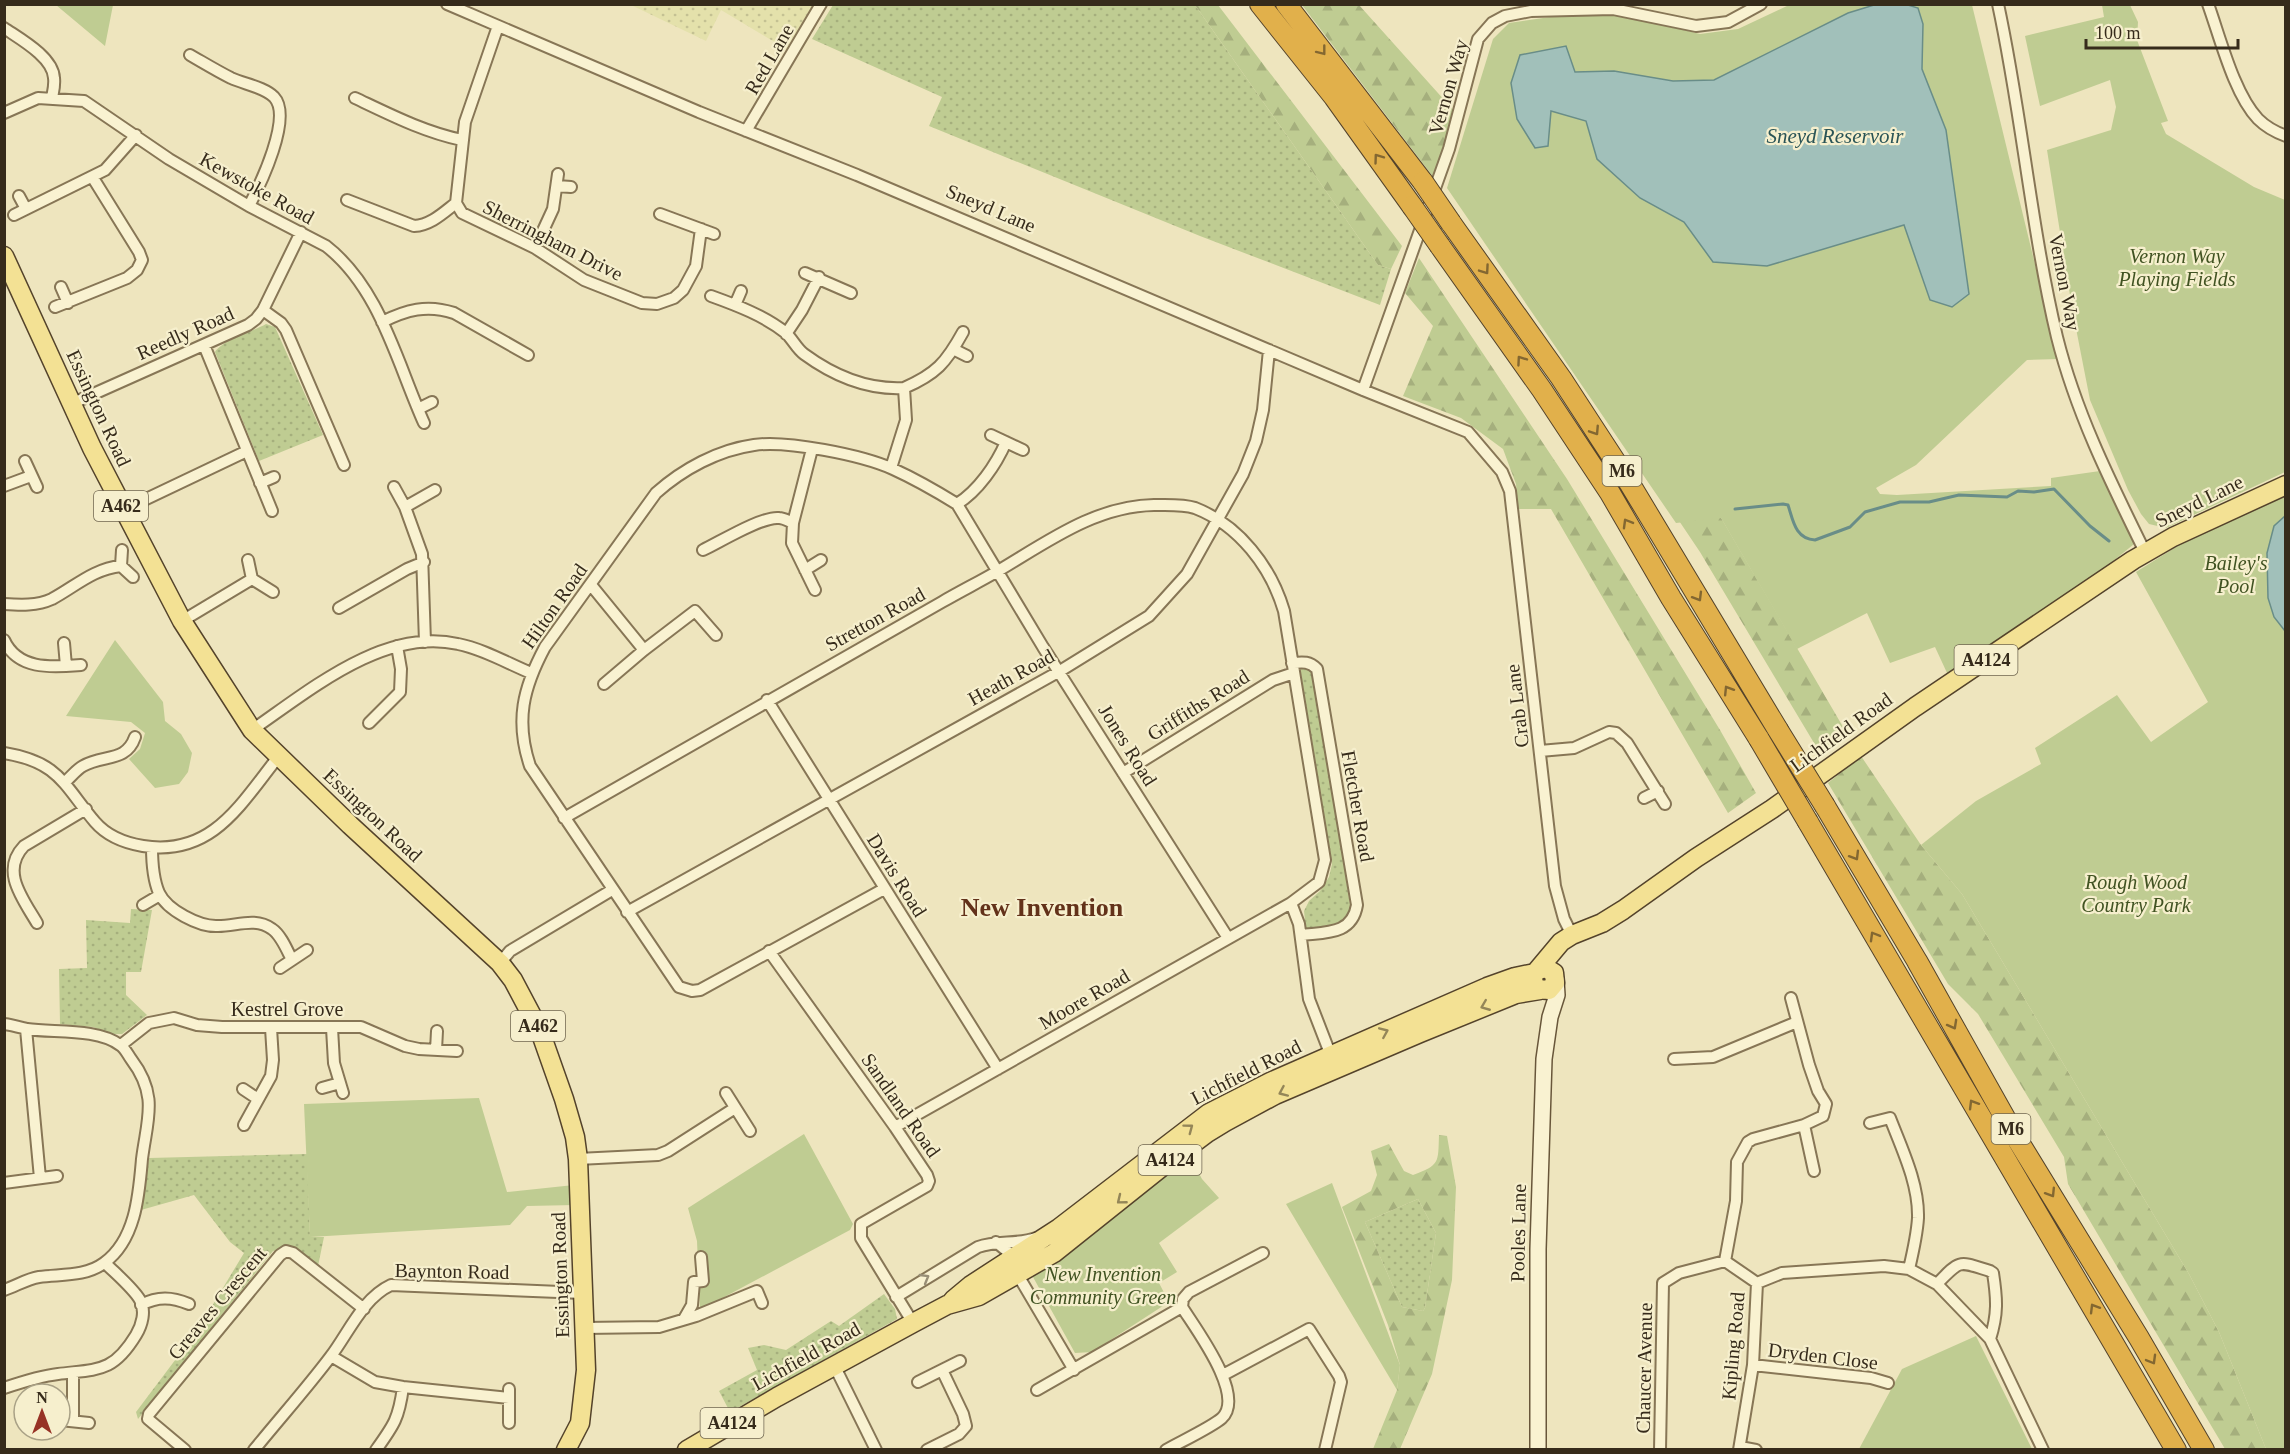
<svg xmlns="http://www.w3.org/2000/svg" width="2290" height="1454" font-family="Georgia,serif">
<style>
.farmland{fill:url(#farmland-dots)}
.grass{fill:url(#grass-dots)}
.forest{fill:url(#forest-firs);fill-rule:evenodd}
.green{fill:#bfcc92}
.water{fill:#a1c0ba;stroke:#698d88;stroke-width:1.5}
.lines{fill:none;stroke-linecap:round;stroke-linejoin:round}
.stream{stroke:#698d88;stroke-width:3}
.street-casing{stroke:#877656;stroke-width:14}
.secondary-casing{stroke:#68563a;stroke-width:18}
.primary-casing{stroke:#54432b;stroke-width:21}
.highway-casing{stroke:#54432b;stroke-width:22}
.street{stroke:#f9f2d1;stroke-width:10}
.secondary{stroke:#f9f2d1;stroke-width:15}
.primary{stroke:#f3e194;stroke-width:18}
.highway{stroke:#e1b04b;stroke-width:20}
.highway-bridge-casing{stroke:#54432b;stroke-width:22;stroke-linecap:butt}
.highway-bridge{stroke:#e1b04b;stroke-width:20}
.oneway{stroke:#836731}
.oneway2{stroke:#948658}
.oneway3{stroke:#988e76}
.labels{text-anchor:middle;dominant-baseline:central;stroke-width:4.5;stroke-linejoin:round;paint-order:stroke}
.shield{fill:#f6efcd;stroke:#706650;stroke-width:1.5}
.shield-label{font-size:18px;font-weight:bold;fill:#362b1b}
.street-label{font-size:20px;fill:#362b1b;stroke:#f6efcd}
.park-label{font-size:20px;font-style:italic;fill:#415322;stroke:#f6efcd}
.water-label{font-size:21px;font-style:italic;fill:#2a5456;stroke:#f6efcd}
.district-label{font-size:26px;font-weight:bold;fill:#63321a;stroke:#f6efcd}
</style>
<defs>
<pattern id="farmland-dots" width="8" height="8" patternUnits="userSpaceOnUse" patternTransform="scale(1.5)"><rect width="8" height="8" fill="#e4e1ab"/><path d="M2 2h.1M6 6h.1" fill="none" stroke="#c4c193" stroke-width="1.8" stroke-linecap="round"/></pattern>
<pattern id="grass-dots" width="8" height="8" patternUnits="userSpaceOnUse" patternTransform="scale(1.5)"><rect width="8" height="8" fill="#bfcc92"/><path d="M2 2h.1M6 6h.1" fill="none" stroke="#a5af7d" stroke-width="1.8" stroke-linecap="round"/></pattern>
<pattern id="forest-firs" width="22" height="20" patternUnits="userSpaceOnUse" patternTransform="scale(1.5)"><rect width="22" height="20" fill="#bfcc92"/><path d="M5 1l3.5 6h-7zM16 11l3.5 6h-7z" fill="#a5af7d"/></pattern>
</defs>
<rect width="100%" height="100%" fill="#eee5be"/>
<path class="farmland" d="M 631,5 L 813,5 L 786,49 L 721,10 L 706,41 Z"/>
<path class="grass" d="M 833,5 L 1195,5 L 1378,265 L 1391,269 L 1380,305 L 1200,236 L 929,126 L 942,97 L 812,39 Z
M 266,324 L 275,327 L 323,435 L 259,461 L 215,352 C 223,340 252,332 266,324 Z
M 1300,668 L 1309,669 L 1315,680 L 1351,911 L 1348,918 L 1334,924 L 1306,929 L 1304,911 L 1309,901 L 1320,891 L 1329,877 L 1332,864 Z
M 131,909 L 152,910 L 141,972 L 126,972 L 126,995 L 147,1015 L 122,1034 L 112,1034 L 93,1027 L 60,1024 L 59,969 L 87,968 L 86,920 L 130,923 Z
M 307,1154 L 310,1237 L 324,1237 L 318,1266 L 292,1247 L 273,1251 L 138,1419 L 136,1412 L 197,1331 L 244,1253 L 230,1242 L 194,1195 L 141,1210 L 149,1158 Z
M 1418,1199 L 1436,1233 L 1425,1308 L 1423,1311 L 1402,1307 L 1365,1222 Z
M 884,1294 L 895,1309 L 897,1319 L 730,1412 L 719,1391 L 757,1370 L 748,1348 L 764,1345 L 786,1350 L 831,1321 L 839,1326 Z"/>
<path class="forest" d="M 1195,5 L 1218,5 L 1402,246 L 1391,269 L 1378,265 Z
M 1302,5 L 1359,5 L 1455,112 L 1434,178 Z
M 1452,183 L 1671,432 L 1846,732 L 1820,753 L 1700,552 Z
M 1419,258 L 1567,479 L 1720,730 L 1756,793 L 1728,813 L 1551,509 L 1518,509 L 1516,484 L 1503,449 L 1461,418 L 1403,396 L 1433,326 L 1405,293 Z
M 1861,756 L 1921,845 L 1962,894 L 2189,1274 L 2219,1332 L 2266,1449 L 2225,1449 L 2068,1184 L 2064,1157 L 1978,1014 L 1948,984 L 1828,783 Z
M 1439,1135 L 1447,1136 L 1456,1187 L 1452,1280 L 1432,1374 L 1400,1449 L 1373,1449 L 1397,1390 L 1400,1365 L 1388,1325 L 1342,1207 L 1371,1191 L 1377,1175 L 1371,1151 L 1389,1144 L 1404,1171 L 1413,1175 C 1440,1165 1438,1163 1439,1135 ZM 1418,1199 L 1436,1233 L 1425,1308 L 1423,1311 L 1402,1307 L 1365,1222 Z"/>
<path class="green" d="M 56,5 L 113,5 L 105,46 Z
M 1789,5 L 1972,5 L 2058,359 L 2027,360 L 1916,465 L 1876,488 L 1880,494 L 1897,495 L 2051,486 L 2051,478 L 2100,471 L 2132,532 L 2134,544 L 2066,600 L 1948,675 L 1935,647 L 1890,663 L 1867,613 L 1797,649 L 1721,518 L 1676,523 L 1447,188 L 1493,39 L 1509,23 L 1571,14 L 1620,14 L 1700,34 L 1738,29 Z
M 2102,5 L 2130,5 L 2138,22 L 2137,40 L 2168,121 L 2161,123 L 2166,134 L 2254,187 L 2285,200 L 2285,472 L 2166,528 L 2149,524 L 2141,514 L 2128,490 L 2090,400 L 2072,308 L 2047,150 L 2111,130 L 2116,107 L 2110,80 L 2040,106 L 2025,36 L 2104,17 Z
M 2285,495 L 2285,1449 L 2266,1449 L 2219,1332 L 2189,1274 L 1962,894 L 1921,845 L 1976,801 L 2041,764 L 2035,748 L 2117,695 L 2151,742 L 2208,702 L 2136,572 L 2184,542 Z
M 115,640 L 163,702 L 165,721 L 181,734 L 192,753 L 188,772 L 179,784 L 155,788 L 129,759 L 140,749 L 145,733 L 131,722 L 66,716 Z
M 479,1098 L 507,1192 L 574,1185 L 575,1205 L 527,1206 L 510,1225 L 310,1237 L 304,1104 Z
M 804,1134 L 853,1224 L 850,1230 L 700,1310 L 697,1241 L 688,1208 Z
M 1188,1153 L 1202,1179 L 1219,1198 L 1159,1243 L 1177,1272 L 1159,1283 L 1169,1302 L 1092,1352 L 1075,1353 L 1033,1277 Z
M 1332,1183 L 1400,1365 L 1397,1390 L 1286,1204 Z
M 1976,1336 L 2032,1449 L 1859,1449 L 1902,1369 Z"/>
<path class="water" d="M 1874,5 L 1908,5 L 1918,8 L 1923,24 L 1922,69 L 1946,130 L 1969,294 L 1952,307 L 1930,300 L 1904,225 L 1767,266 L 1713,262 L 1684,222 L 1640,198 L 1597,159 L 1586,121 L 1551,111 L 1548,146 L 1535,148 L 1517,119 L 1511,83 L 1520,55 L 1566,46 L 1575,72 L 1614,71 L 1673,81 L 1714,80 L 1848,13 Z
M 2285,516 L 2285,631 L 2274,617 L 2268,598 L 2267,553 L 2274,526 Z"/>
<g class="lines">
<path class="stream" d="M 1735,509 L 1783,504 L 1788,505 C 1793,520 1795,539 1815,540 L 1850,527 L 1865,512 L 1900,502 L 1929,502 L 1959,495 L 2007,497 L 2018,491 L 2034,492 L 2054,489 L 2090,526 L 2109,541"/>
<g class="street-casing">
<path id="street" d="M 447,4 L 699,112 L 857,175 L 1363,390 L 1468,432 L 1502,472 L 1510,491 L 1555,886 L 1564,919 L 1572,935
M 1998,4 C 2022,115 2031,228 2057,337 C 2076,413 2111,483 2145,552
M 2208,4 C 2220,37 2234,94 2258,119 C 2266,127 2275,132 2286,136
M 498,26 L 465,122 L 456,203 L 462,213 L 535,248 L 584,280 L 642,303 L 657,304 L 674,298 L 683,290 L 696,266 L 701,229
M 4,28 C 20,39 53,57 54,78 C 55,85 53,92 52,98
M 190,55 C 204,63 217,71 231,78 C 244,84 264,87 274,97 C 293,117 260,185 249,206
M 355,98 C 391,115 424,132 462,140
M 4,113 L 38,98 L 84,101 L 169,159 L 249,206 L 326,246 C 380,288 397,363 424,423
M 746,131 L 821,4
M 557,186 L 571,187
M 19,196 L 26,209
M 347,200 L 414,226 C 431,225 443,213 456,203
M 660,214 L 714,234
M 14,215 L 105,170 L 136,135
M 535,248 L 553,209 L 558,174
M 805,273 L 851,293
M 61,287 L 68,303
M 711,296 C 736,305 765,316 786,333 C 793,340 797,349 804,354 C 834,376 867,390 904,388
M 735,305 L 741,291
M 55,307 L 127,278 L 137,270 L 142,260 L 139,252 L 93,178
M 263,310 L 281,323 L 286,330 L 344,465
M 382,322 C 406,310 427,304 454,313 L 528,355
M 786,334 L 802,310 L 819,277
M 204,345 L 272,511
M 953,349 L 967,356
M 1363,390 L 1449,149 L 1478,39 L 1492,23 L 1505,16 L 1531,11 L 1613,9 L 1696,26 L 1728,22 L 1761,4
M 71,404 L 248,325 L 256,319 L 263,310 L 301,232
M 418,409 L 432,402
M 991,435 L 1023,450
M 25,461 L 37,487
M 891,468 L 906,420 L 904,388 C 936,374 946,363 963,332
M 260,483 L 274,477
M 4,486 L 31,476
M 394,487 L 405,507 L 422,554 L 425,642
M 957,504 C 978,491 996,465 1006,442
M 405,507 L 435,490
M 123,510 L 247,451
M 793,523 L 812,449
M 122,550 L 121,566 L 133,577
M 703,550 C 720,542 762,516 779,518 C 784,518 788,521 793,523 L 792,543 L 815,590
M 248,560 L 252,579 L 273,592
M 805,570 L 821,560
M 591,585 L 644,650
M 4,604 C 20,605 37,606 52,599 C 76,586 93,569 121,566
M 339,608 L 407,569 L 424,562
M 182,621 L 252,579
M 4,640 C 18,671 53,667 81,665
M 64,643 L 66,666
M 1292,663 C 1303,662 1309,661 1317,669 L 1357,905 C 1352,935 1326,932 1301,935
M 604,684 L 644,650 L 695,611 L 716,635
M 767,700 L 998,1069
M 369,723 L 400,692 L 401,669 L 397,646
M 252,730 C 309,691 384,627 458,644 C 483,649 507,663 531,673
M 1540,751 L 1574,748 L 1609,732 L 1616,733 L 1627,743 L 1665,804
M 4,753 C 59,762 63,784 95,822 C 107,836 125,843 143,846 C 213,857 241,803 279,756
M 1123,773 L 1273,680 L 1294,673
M 65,782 C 71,777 76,770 83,766 C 103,754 126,763 135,737
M 1644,798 L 1658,791
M 564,818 C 690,745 816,673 942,602 C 961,591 979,582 998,571 C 1047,542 1095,506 1154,505 C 1167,505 1183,504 1195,508 C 1239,525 1271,567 1284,611 L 1325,860 L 1319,882 L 1291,903 L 895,1127
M 152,847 C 152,862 153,879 159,893 C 167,910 199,927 218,926 C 237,926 255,917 272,929 C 281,935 287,950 292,960
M 884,889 L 700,990 L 692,991 L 679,987 L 530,766 C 515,721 523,688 545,647 L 656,493 C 683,469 718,450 754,445 C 786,440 862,455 893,469 C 915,479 936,491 957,504 L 1043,647 L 1228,938
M 1291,903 L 1299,924 L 1309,999 L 1333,1061
M 143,905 L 160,895
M 627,912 L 1060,671 L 1149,616 L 1187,574 L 1243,474 L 1256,441 L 1263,410 L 1269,350
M 37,923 C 23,899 0,871 24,846 L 86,809
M 769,951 L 895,1127 L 927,1175 L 929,1181 L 927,1186 L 861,1224 L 861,1238 L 913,1323
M 500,963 L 510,951 L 612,890
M 280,968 L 307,950
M 1791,998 L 1809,1065 L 1818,1091 L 1826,1104 L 1823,1116 L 1804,1125 L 1814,1171
M 4,1024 C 12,1025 19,1027 27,1029 C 54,1033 97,1028 120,1045 C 125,1048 128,1055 131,1059 C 159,1096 147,1119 142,1159 C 139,1194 136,1240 104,1263 C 85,1277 61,1274 39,1277 C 27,1279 16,1286 4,1290
M 332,1028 L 334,1063 L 343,1093
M 26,1029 L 40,1178
M 121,1045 L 149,1023 L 174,1018 L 197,1025 L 222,1027 L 361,1027 L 405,1046 L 419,1049 L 457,1051
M 436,1050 L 437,1031
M 1674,1059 L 1713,1057 L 1797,1022
M 322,1088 L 340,1083
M 243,1089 L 258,1099
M 726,1093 L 750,1131
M 1870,1123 L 1890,1118 C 1902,1149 1919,1184 1918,1218 C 1917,1235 1913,1252 1909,1269
M 244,1125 L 271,1076 L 273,1060 L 271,1028
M 578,1159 L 658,1155 L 668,1151 L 735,1108
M 4,1183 L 57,1176
M 996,1242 L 1007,1251 L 1022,1282 L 1074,1370
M 1725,1261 L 1757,1283 L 1753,1365 L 1739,1450
M 1757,1283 L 1782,1273 L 1884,1266 L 1909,1269 L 1937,1284 L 1990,1339 L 2043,1450
M 1937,1284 C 1961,1259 1958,1261 1990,1271 L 1993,1273 C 1997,1299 1998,1314 1990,1339
M 896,1297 L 978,1247 C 997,1240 1017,1245 1036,1238
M 141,1305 C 158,1296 172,1297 189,1304
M 684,1319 L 692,1305 L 694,1282 L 703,1281 L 701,1257
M 584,1328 L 659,1327 L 696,1316 L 757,1291 L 762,1303
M 331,1356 L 375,1382 L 403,1387 L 509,1398
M 834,1365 L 876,1450
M 1753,1365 L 1871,1378 L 1888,1383
M 1223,1375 L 1309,1329 L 1339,1376 L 1341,1382 L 1325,1450
M 918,1382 L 960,1361
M 4,1388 C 22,1382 40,1376 58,1374 C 98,1369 113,1373 136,1335 C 142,1325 146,1311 140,1300 C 133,1288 115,1273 105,1263
M 1037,1390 L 1182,1307 L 1183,1299 L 1189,1292 L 1263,1253
M 60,1420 L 89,1423
M 73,1420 L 73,1373
M 509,1423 L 509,1389
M 1740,1447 L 1756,1450
M 185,1450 L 148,1419 L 149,1414 L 280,1255 L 286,1251 L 293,1253 L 364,1309
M 254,1450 C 280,1418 307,1388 331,1356 C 349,1332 363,1298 391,1285 L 583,1293
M 376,1450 C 394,1425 399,1418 403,1387
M 927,1450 L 959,1434 L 966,1426 L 963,1414 L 942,1370
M 1166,1450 C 1180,1442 1212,1427 1222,1418 C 1246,1395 1195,1328 1182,1307
M 1660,1450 L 1663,1283 L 1679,1273 L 1725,1261 L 1736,1201 L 1737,1162 L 1748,1142 L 1753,1139 L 1804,1125"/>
</g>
<g class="secondary-casing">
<path id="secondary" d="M 1538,1450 L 1538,1249 L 1544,1059 L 1550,1017 L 1557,995 L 1556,980"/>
</g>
<g class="primary-casing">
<path id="primary" d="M 4,256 L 92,448 L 182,621 L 252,730 L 350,825 L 500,963 L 513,980 L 540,1031 L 564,1099 L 575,1137 L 578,1159 L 586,1370 L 580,1423 L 566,1450
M 1538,970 L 1546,968 L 1554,973 L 1555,983 L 1549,990 L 1538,989 C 1533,984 1532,979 1535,973 L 1561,942 L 1572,935 L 1602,923 L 1623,910 L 1696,858 L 1772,809 L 1915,707 L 2133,560 L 2173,537 L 2286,485
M 953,1300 L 971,1285 L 1059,1228 L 1209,1113 L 1270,1082 L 1487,987 L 1515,977 L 1535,973
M 687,1450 L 777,1397 L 913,1323 L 947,1305 L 979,1296 L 1054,1253 L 1163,1166 L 1207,1133 L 1225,1122 L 1275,1095 L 1420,1033 L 1516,994 L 1540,990"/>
</g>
<g class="highway-casing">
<path id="highway" d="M 1260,4 L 1334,97 L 1412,206
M 1286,4 L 1423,182
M 1451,223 L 1561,378 L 1630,484 L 1778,730
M 1440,246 L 1542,390 L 1610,493 L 1671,598 L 1759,739
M 1825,806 L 1917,961 L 2014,1134 L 2139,1338 L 2204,1450
M 1808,822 L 2176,1450"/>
</g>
<use href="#street" class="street"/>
<use href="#secondary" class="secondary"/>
<use href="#primary" class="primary"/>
<use href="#highway" class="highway"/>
<g class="highway-bridge-casing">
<path id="highway-bridge" d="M 1423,182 L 1451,223
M 1412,206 L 1440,246
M 1778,730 L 1825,806
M 1759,739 L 1808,822"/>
</g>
<use href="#highway-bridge" class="highway-bridge"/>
</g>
<defs><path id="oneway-chevron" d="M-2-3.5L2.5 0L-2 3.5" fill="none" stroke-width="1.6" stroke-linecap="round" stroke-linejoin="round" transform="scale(1.5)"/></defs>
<g class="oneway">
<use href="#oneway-chevron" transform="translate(1322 51) rotate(52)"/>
<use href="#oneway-chevron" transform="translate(1378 158) rotate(-126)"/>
<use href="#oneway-chevron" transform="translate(1485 270) rotate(55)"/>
<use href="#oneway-chevron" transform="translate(1521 360) rotate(-125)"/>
<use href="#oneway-chevron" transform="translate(1595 431) rotate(57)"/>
<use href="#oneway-chevron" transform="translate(1627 523) rotate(-120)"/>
<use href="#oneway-chevron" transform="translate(1698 597) rotate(59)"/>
<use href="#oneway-chevron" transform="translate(1728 690) rotate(-122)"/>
<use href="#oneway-chevron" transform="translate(1855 856) rotate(59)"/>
<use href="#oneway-chevron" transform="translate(1874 936) rotate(-120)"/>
<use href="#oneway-chevron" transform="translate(1953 1025) rotate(61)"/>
<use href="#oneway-chevron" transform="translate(1973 1104) rotate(-121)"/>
<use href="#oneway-chevron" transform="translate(2051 1193) rotate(58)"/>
<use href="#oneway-chevron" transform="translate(2094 1308) rotate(-121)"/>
<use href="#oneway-chevron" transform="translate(2152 1360) rotate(60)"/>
</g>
<g class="oneway2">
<use href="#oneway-chevron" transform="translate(1485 1006) rotate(158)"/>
<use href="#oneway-chevron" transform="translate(1384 1032) rotate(-23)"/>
<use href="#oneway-chevron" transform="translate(1283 1092) rotate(156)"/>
<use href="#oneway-chevron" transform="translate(1189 1128) rotate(-37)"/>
<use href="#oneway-chevron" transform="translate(1121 1200) rotate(141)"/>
</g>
<use class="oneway3" href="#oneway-chevron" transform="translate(925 1278) rotate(-30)"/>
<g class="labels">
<g class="shield">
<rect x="1602.5" y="456" width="39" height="30" rx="4.5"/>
<rect x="94" y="491" width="54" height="30" rx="4.5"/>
<rect x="1954.5" y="645" width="63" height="30" rx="4.5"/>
<rect x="511" y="1011" width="54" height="30" rx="4.5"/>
<rect x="1991.5" y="1114" width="39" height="30" rx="4.5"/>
<rect x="1138.5" y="1145" width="63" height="30" rx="4.5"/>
<rect x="700.5" y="1408" width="63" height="30" rx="4.5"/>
</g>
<g class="shield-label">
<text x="1622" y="471">M6</text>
<text x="121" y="506">A462</text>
<text x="1986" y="660">A4124</text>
<text x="538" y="1026">A462</text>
<text x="2011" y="1129">M6</text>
<text x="1170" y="1160">A4124</text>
<text x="732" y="1423">A4124</text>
</g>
<g class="street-label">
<text transform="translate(769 59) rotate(-60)">Red Lane</text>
<text transform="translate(1448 87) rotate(-74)">Vernon Way</text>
<text transform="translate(257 188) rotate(29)">Kewstoke Road</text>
<text transform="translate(991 208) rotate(23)">Sneyd Lane</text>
<text transform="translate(553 240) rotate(27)">Sherringham Drive</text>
<text transform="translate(2065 282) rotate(79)">Vernon Way</text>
<text transform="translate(185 333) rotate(-24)">Reedly Road</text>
<text transform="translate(99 408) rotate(65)">Essington Road</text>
<text transform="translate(2199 501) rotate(-26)">Sneyd Lane</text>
<text transform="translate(554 606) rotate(-55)">Hilton Road</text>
<text transform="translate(875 619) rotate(-29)">Stretton Road</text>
<text transform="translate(1011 677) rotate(-29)">Heath Road</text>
<text transform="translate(1198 705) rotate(-32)">Griffiths Road</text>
<text transform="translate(1517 706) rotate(-97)">Crab Lane</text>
<text transform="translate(1841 732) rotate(-36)">Lichfield Road</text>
<text transform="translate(1128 745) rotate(58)">Jones Road</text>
<text transform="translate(1358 806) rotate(80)">Fletcher Road</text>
<text transform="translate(373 815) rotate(43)">Essington Road</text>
<text transform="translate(897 875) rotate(58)">Davis Road</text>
<text transform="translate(1084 999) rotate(-30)">Moore Road</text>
<text x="287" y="1009">Kestrel Grove</text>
<text transform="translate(1246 1072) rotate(-27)">Lichfield Road</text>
<text transform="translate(901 1105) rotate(55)">Sandland Road</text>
<text transform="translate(1518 1233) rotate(-89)">Pooles Lane</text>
<text transform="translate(452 1271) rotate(1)">Baynton Road</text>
<text transform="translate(560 1275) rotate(-92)">Essington Road</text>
<text transform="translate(217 1303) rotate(-50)">Greaves Crescent</text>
<text transform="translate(1733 1346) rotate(-85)">Kipling Road</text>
<text transform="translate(806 1356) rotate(-29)">Lichfield Road</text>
<text transform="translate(1823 1356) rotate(7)">Dryden Close</text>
<text transform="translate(1644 1368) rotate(-89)">Chaucer Avenue</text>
</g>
<g class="park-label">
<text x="2177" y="256">Vernon Way<tspan x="2177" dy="23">Playing Fields</tspan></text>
<text x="2236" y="563">Bailey's<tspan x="2236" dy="23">Pool</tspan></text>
<text x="2136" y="882">Rough Wood<tspan x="2136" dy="23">Country Park</tspan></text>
<text x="1103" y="1274">New Invention<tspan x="1103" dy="23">Community Green</tspan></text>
</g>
<g class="water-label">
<text x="1835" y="136">Sneyd Reservoir</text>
</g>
<g class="district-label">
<text x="1042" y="907">New Invention</text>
</g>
</g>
<rect width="2290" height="1454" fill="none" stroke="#362b1b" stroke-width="12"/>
<g transform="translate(42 1412)"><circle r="28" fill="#f6efcd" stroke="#a9a186" stroke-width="1.5"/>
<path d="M0-4.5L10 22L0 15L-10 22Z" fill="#973225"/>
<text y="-9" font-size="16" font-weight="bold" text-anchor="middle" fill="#362b1b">N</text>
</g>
<path d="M2086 39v9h152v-9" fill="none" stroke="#362b1b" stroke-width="3"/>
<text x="2095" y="39" font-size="18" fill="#362b1b" stroke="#f6efcd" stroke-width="4.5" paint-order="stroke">100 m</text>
</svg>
